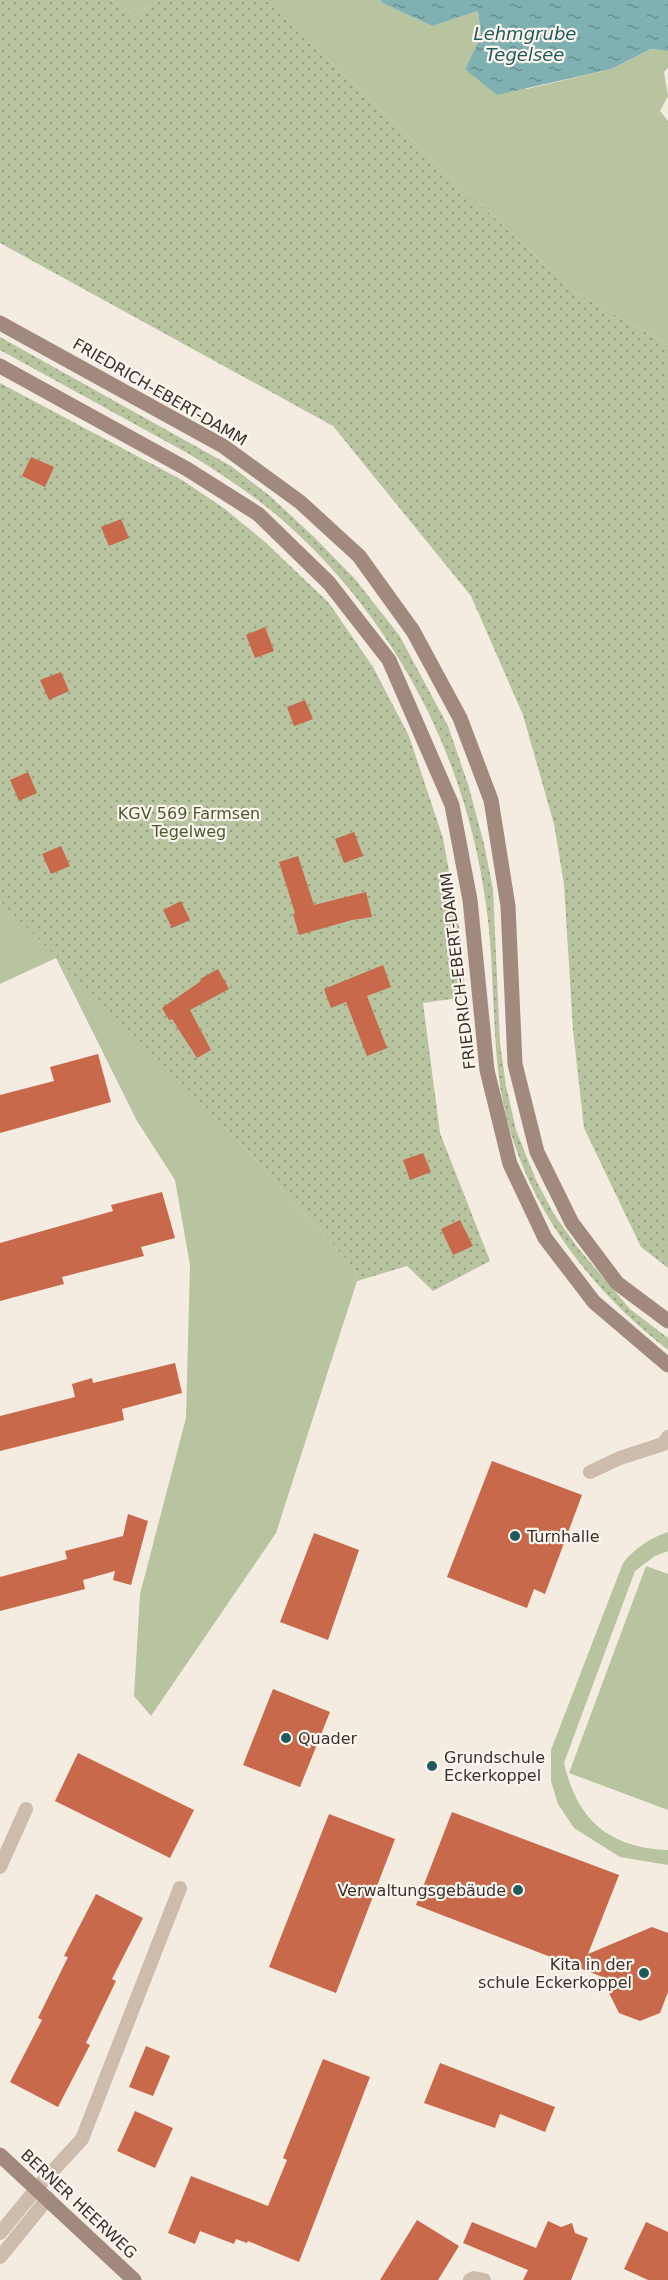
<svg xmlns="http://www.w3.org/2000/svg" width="668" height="2280" font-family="'DejaVu Sans',sans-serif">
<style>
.grass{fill:url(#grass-dots)}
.park{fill:#b8c4a0}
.water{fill:url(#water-ripples)}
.building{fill:#c8694b}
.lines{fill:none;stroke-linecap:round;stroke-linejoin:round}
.lane{stroke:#cdbbac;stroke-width:14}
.secondary{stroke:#a18a7d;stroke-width:15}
.poi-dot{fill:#1f5a5e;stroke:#fbf5ee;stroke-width:2}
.labels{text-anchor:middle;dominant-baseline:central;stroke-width:4.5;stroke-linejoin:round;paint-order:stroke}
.street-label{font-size:16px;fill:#3b302b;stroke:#fbf5ee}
.park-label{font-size:16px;fill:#4a5a2e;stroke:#fbf5ee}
.poi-label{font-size:16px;fill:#3b302b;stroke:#fbf5ee;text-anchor:start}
.water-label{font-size:18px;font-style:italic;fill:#1f5a5e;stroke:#fbf5ee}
</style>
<defs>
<pattern id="grass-dots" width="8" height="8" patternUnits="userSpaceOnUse" patternTransform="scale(1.5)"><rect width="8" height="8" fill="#b8c4a0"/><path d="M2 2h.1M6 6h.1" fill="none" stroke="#97a083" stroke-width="1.8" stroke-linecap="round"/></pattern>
<pattern id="water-ripples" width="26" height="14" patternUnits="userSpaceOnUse" patternTransform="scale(1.5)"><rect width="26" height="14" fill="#7fb0b2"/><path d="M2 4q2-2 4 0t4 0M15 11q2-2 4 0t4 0" fill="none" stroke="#699091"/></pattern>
</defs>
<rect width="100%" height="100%" fill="#f4ebe1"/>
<path class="grass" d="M 0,0 L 111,0 L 135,16 L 160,0 L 266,0 L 456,182 L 574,291 L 668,345 L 668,1268 L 641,1247 L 584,1128 L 573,1030 L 564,884 L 554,824 L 523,715 L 471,596 L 333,426 L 0,243 Z
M 0,337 L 231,466 L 270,496 L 314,537 L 355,579 L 399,635 L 448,726 L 468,784 L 484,844 L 493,889 L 500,1043 L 506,1086 L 516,1130 L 536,1180 L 554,1214 L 578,1248 L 630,1309 L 668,1338 L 668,1350 C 580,1282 510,1184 498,1070 C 492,1015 494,960 486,905 C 467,760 397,623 288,525 C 258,498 223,475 189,454 L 0,350 Z
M 0,383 L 182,480 L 225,509 L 265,542 L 329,603 L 373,667 L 409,736 L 443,838 L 461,938 L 465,997 L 423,1003 L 440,1133 L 490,1261 L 433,1291 L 407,1266 L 357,1281 L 354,1268 L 243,1146 L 0,901 Z"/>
<path class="park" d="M 111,0 L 160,0 L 135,16 Z
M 266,0 L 382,0 L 382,2 L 432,26 L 478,11 L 481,36 L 465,69 L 527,89 L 611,69 L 651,49 L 668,51 L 668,68 L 664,72 L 668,96 L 660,111 L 668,121 L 668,345 L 574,291 L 456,182 Z
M 0,901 L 34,934 L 243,1146 L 354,1268 L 357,1281 L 276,1533 L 151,1716 L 134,1696 L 140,1594 L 186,1418 L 190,1265 L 175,1180 L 137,1121 L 56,958 L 0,984 Z
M 668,1532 L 668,1551 L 655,1556 L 635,1571 L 564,1763 C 577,1820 609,1848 668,1850 L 668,1865 L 620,1857 L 574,1828 L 558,1804 L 551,1781 L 551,1750 L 623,1563 C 635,1548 650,1538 668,1532 Z
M 646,1566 L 668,1574 L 668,1810 L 569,1773 Z"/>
<path class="water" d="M 382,0 L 668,0 L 668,51 L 651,49 L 611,69 L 497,95 L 465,69 L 481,36 L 478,11 L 432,26 L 381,2 Z"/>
<path class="building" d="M 31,457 L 54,467 L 45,487 L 22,476 Z
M 121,519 L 129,538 L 109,546 L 101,527 Z
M 265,627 L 274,651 L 255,658 L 246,635 Z
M 61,672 L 69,691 L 49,700 L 40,680 Z
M 305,700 L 313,719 L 294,726 L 287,707 Z
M 28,772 L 37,793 L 19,801 L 10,780 Z
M 354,832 L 363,856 L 344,863 L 335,839 Z
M 61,846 L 70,866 L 51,874 L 42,854 Z
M 298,856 L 314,905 L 366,892 L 372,917 L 352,920 L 299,935 L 293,914 L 295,913 L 279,862 Z
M 181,901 L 190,920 L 172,928 L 163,910 Z
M 383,965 L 391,987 L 367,996 L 387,1048 L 367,1056 L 346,1002 L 331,1008 L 324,989 Z
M 218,969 L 229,989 L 190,1010 L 211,1050 L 197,1058 L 172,1019 L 169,1020 L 162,1008 L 201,981 L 200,979 Z
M 98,1054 L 111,1102 L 0,1133 L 0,1095 L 54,1081 L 50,1067 Z
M 423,1153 L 431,1172 L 410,1180 L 403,1160 Z
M 162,1192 L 175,1238 L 141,1247 L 144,1256 L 62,1277 L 64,1284 L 0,1301 L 0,1243 L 113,1211 L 111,1205 Z
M 460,1220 L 473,1246 L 453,1255 L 441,1229 Z
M 175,1363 L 182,1393 L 122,1409 L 124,1420 L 0,1451 L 0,1416 L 75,1397 L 72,1384 L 92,1378 L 93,1383 Z
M 492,1461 L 582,1495 L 545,1594 L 534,1589 L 527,1608 L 447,1577 Z
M 128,1514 L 148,1521 L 131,1585 L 113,1580 L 115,1571 L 83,1580 L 85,1589 L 0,1611 L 0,1577 L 67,1559 L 65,1551 L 123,1536 Z
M 314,1533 L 359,1550 L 328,1640 L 280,1622 Z
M 273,1689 L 330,1712 L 300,1787 L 243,1765 Z
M 78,1753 L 194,1810 L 170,1858 L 55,1801 Z
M 452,1812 L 619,1875 L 588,1954 L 652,1927 L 668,1933 L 668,1992 L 660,2013 L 640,2021 L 619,2013 L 609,1993 L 613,1981 L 416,1905 Z
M 329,1814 L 395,1839 L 336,1993 L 269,1967 Z
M 96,1894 L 143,1918 L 112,1979 L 116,1981 L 86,2043 L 90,2045 L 58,2107 L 10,2082 L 42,2020 L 38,2018 L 68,1957 L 64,1956 Z
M 146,2046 L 170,2056 L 153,2096 L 129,2087 Z
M 323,2059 L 370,2077 L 299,2262 L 248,2241 L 247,2243 L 236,2239 L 234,2244 L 200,2231 L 195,2244 L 168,2233 L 191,2176 L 268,2206 L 287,2160 L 283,2158 Z
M 440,2063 L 555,2107 L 545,2132 L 500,2114 L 495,2128 L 424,2103 Z
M 135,2111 L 173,2128 L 155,2168 L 117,2151 Z
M 417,2220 L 459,2246 L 438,2280 L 380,2280 Z
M 548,2221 L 561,2227 L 572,2223 L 575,2233 L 588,2238 L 571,2280 L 523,2280 L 528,2270 L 463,2243 L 472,2222 L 536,2248 Z
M 646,2222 L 668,2232 L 668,2280 L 648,2280 L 624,2269 Z"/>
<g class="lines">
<path class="lane" d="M 590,1472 L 620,1458 L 663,1444 L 668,1437
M 0,1867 L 26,1809
M 0,2233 L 37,2188 L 82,2139 L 180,1888
M 0,2257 L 48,2198
M 470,2280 L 474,2278 L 484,2280"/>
<path class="secondary" d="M 0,323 L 223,446 L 300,502 L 359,556 L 413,631 L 460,718 L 491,800 L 508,906 L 515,1064 L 537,1152 L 572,1223 L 617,1283 L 668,1321
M 0,366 L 187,469 L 258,514 L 329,583 L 389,660 L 452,805 L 470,900 L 487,1070 L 510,1164 L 545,1238 L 594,1302 L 668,1365
M 0,2155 L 134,2280"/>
</g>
<g class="poi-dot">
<circle cx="515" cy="1536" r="6"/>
<circle cx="286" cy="1738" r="6"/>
<circle cx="432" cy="1766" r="6"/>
<circle cx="518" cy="1890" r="6"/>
<circle cx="644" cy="1973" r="6"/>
</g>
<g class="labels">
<g class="street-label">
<text transform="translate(160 392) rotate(30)">FRIEDRICH-EBERT-DAMM</text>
<text transform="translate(458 971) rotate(-97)">FRIEDRICH-EBERT-DAMM</text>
<text transform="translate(79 2204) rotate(43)">BERNER HEERWEG</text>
</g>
<g class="park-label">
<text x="189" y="813">KGV 569 Farmsen<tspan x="189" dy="18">Tegelweg</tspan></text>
</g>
<g class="poi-label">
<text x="527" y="1536">Turnhalle</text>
<text x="298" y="1738">Quader</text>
<text x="444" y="1757">Grundschule<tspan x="444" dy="18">Eckerkoppel</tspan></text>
<text x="506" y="1890" text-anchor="end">Verwaltungsgebäude</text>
<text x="632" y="1964" text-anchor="end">Kita in der<tspan x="632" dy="18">schule Eckerkoppel</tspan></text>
</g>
<g class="water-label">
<text x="525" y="33">Lehmgrube<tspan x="525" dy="21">Tegelsee</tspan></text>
</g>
</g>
</svg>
